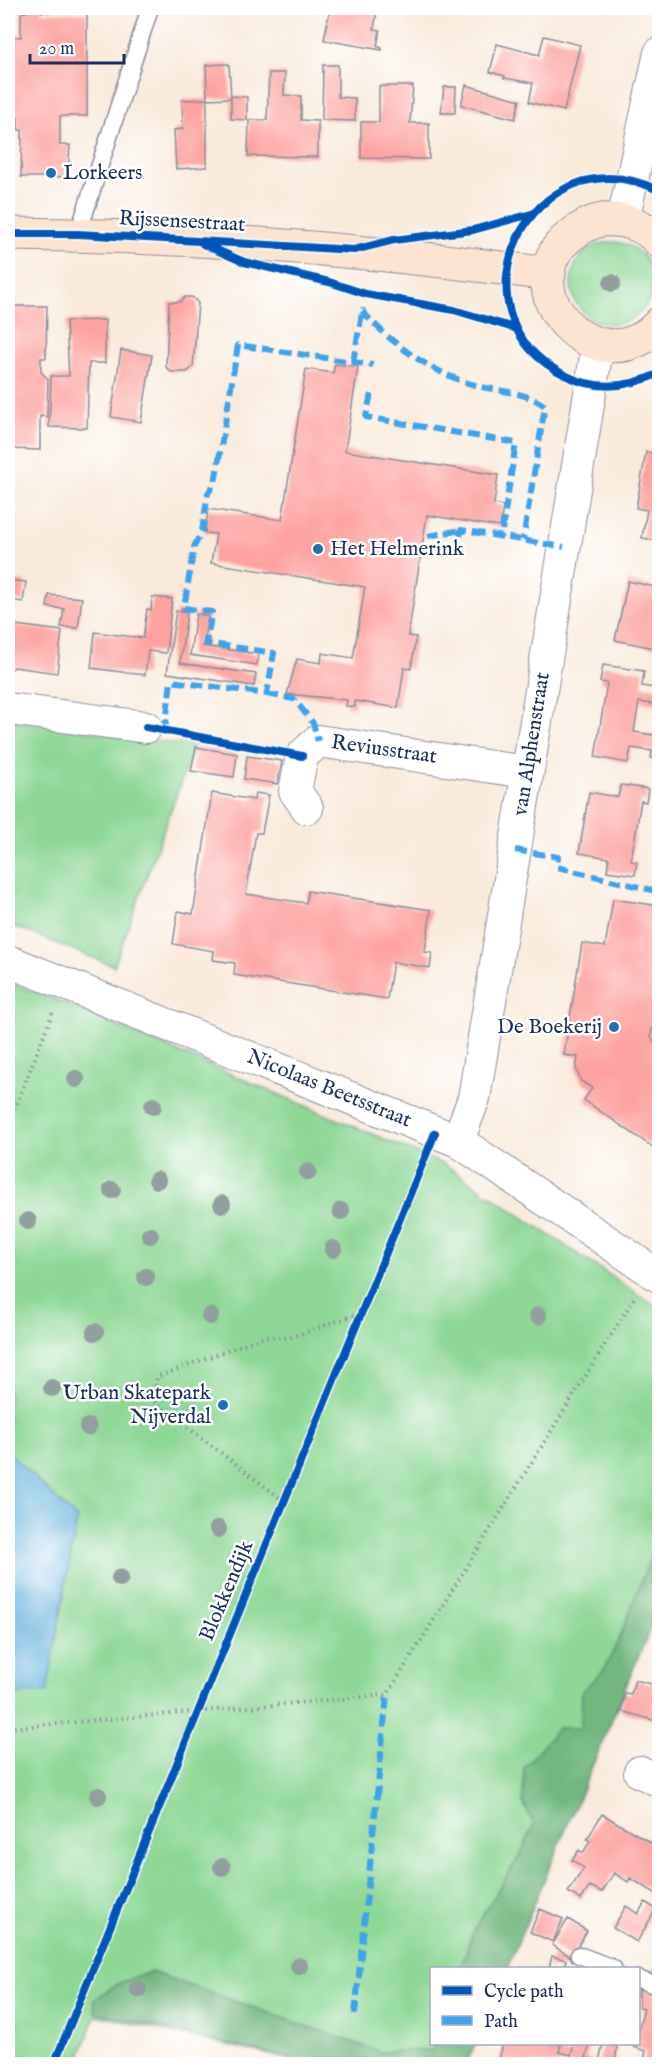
<svg xmlns="http://www.w3.org/2000/svg" width="667" height="2072" font-family="'IM FELL English',serif">
<style>
.green{fill:#8dd894;stroke:#548479;stroke-width:1.5}
.forest{fill:#72b87e;stroke:#46746e;stroke-width:1.5}
.water{fill:#67b3e0;stroke:#41719f;stroke-width:1.5}
.building{fill:#fda29e}
.lines{fill:none;stroke-linecap:round;stroke-linejoin:round}
.lane-casing{stroke:#8a8c9c;stroke-width:19}
.street-casing{stroke:#8a8c9c;stroke-width:34}
.secondary-casing{stroke:#8a8c9c;stroke-width:35}
.path{stroke:#8a8c9c;stroke-width:4;stroke-dasharray:1.5 4.5;stroke-linecap:butt}
.lane{stroke:#fff;stroke-width:16}
.street{stroke:#fff;stroke-width:32}
.secondary{stroke:#fde4d0;stroke-width:33}
.quiet{stroke:#3da3ed;stroke-width:6;stroke-dasharray:12 6;stroke-linecap:butt}
.cycleway-casing{stroke:#fff;stroke-width:11}
.cycleway{stroke:#0057b8;stroke-width:8}
.tree{fill:#929f9f}
.poi-dot{fill:#1f6fb2;stroke:#fff;stroke-width:2}
.labels{text-anchor:middle;dominant-baseline:central;stroke-width:5;stroke-linejoin:round;paint-order:stroke}
.poi-label{font-size:21px;fill:#1b2f5e;stroke:#fff;text-anchor:start}
.street-label{font-size:21px;fill:#1b2f5e;stroke:#fff}
</style>
<rect width="100%" height="100%" fill="#fff"/>
<filter id="ink" filterUnits="userSpaceOnUse"><feTurbulence type="fractalNoise" baseFrequency=".0167" numOctaves="2"/><feDisplacementMap in="SourceGraphic" scale="12" xChannelSelector="R" yChannelSelector="G"/><feConvolveMatrix kernelMatrix="1 2 1 2 8 2 1 2 1" color-interpolation-filters="sRGB"/></filter>
<filter id="wash" filterUnits="userSpaceOnUse"><feTurbulence type="fractalNoise" baseFrequency=".008" numOctaves="4" result="noise"/><feDisplacementMap in="SourceGraphic" scale="24" xChannelSelector="R" yChannelSelector="G"/><feGaussianBlur stdDeviation="1.35" result="paint"/><feColorMatrix in="noise" values="0 0 0 0 0 0 0 0 0 0 0 0 0 0 0 0 0 1.4 0 .05"/><feComposite in="paint" operator="in"/></filter>
<g filter="url(#wash)">
<rect width="100%" height="100%" fill="#f9eada"/>
<path class="green" d="M571 283a41 41 0 1 1 82 0a41 41 0 1 1-82 0Z
M 8,720 L 194,746 L 114,966 L 8,924 Z
M 8,982 L 58,1001 L 445,1165 L 660,1309 L 659,1607 L 507,1968 L 432,1968 L 432,2044 L 475,2044 L 466,2064 L 308,2064 L 96,2015 L 77,2064 L 8,2064 Z"/>
<path class="forest" d="M 659,1534 L 659,1608 L 507,1968 L 461,1968 L 473,1931 L 520,1855 L 534,1825 L 523,1802 L 524,1768 L 558,1728 L 581,1728 L 582,1691 L 603,1671 L 618,1642 Z
M 151,1972 L 381,2052 L 431,2050 L 438,2044 L 475,2044 L 466,2064 L 311,2064 L 95,2012 L 94,2000 L 117,1984 Z"/>
<path class="water" d="M 8,1452 L 77,1519 L 47,1692 L 8,1695 Z"/>
<g id="blocks">
<path class="building" d="M 26,8 L 41,8 L 41,12 L 87,13 L 87,116 L 60,116 L 60,145 L 70,145 L 68,177 L 21,177 L 22,130 L 18,130 L 18,118 L 8,118 L 8,36 L 21,37 L 21,13 L 26,12 Z
M 330,8 L 372,8 L 371,11 L 377,12 L 374,29 L 380,30 L 377,46 L 382,48 L 382,50 L 324,40 Z
M 544,36 L 580,45 L 564,111 L 529,102 L 533,83 L 504,78 L 505,76 L 490,72 L 497,44 L 539,55 Z
M 229,64 L 231,98 L 207,99 L 206,65 Z
M 323,65 L 338,65 L 338,97 L 355,98 L 355,121 L 322,120 Z
M 269,73 L 285,73 L 284,95 L 301,96 L 301,120 L 318,121 L 318,157 L 248,156 L 249,120 L 267,120 Z
M 466,85 L 520,100 L 515,119 L 461,105 Z
M 379,86 L 413,86 L 410,123 L 429,123 L 429,159 L 361,158 L 361,122 L 379,122 Z
M 444,87 L 456,87 L 455,113 L 441,113 Z
M 231,96 L 247,97 L 247,120 L 231,119 Z
M 207,99 L 207,167 L 176,169 L 174,130 L 183,129 L 182,100 Z
M 185,297 L 192,297 L 198,303 L 193,367 L 187,372 L 171,372 L 166,367 L 169,302 L 180,302 Z
M 8,306 L 47,306 L 46,358 L 41,358 L 41,372 L 48,379 L 47,417 L 40,416 L 40,450 L 8,449 Z
M 105,320 L 105,363 L 89,363 L 87,428 L 49,427 L 51,376 L 69,376 L 66,321 Z
M 121,350 L 152,355 L 141,422 L 111,417 Z
M 335,364 L 358,367 L 345,451 L 498,475 L 494,504 L 503,506 L 500,527 L 427,515 L 408,636 L 416,637 L 411,669 L 404,668 L 398,708 L 355,701 L 355,707 L 346,706 L 347,700 L 287,694 L 297,659 L 321,663 L 322,653 L 353,658 L 365,587 L 211,563 L 216,534 L 205,533 L 208,509 L 282,520 L 306,369 L 333,373 Z
M 646,452 L 660,454 L 660,541 L 642,538 L 647,510 L 636,508 Z
M 8,580 L 26,582 L 23,602 L 8,600 Z
M 628,581 L 660,588 L 660,643 L 655,642 L 654,648 L 615,640 Z
M 49,595 L 82,598 L 78,628 L 61,627 L 64,609 L 47,607 Z
M 152,597 L 172,599 L 166,653 L 148,651 L 145,675 L 91,668 L 95,632 L 143,638 L 147,609 L 151,610 Z
M 176,611 L 187,613 L 180,663 L 256,674 L 254,686 L 167,673 Z
M 196,614 L 208,616 L 203,646 L 259,654 L 257,665 L 190,655 Z
M 8,624 L 62,631 L 57,673 L 14,667 L 8,673 Z
M 603,665 L 644,671 L 642,686 L 660,689 L 660,705 L 639,702 L 634,732 L 660,736 L 660,760 L 651,758 L 652,751 L 631,748 L 628,763 L 595,757 L 607,683 L 600,682 Z
M 196,747 L 237,754 L 234,777 L 191,771 Z
M 247,756 L 282,761 L 278,784 L 244,779 Z
M 621,785 L 648,789 L 646,802 L 641,801 L 631,861 L 637,862 L 635,875 L 607,871 L 609,858 L 579,853 L 589,792 L 618,797 Z
M 212,793 L 254,800 L 255,793 L 269,795 L 262,833 L 256,833 L 246,894 L 306,903 L 308,891 L 431,910 L 425,952 L 432,953 L 430,968 L 393,962 L 387,999 L 234,975 L 235,963 L 213,960 L 214,951 L 173,944 L 178,911 L 193,914 Z
M 613,899 L 660,906 L 660,1025 L 659,1029 L 652,1028 L 651,1036 L 660,1053 L 660,1152 L 584,1100 L 592,1088 L 581,1081 L 576,1069 L 578,1057 L 564,1055 L 582,943 L 605,947 Z
M 635,1680 L 660,1686 L 660,1722 L 621,1711 L 625,1693 L 631,1694 Z
M 602,1814 L 660,1848 L 660,1896 L 630,1878 L 628,1882 L 614,1873 L 602,1892 L 590,1886 L 581,1900 L 568,1892 L 584,1868 L 572,1860 L 579,1850 L 583,1853 L 590,1841 L 587,1839 Z
M 645,1902 L 656,1909 L 637,1942 L 613,1928 L 626,1906 L 638,1914 Z
M 540,1909 L 563,1919 L 553,1942 L 530,1932 Z
M 568,1919 L 587,1931 L 571,1957 L 552,1945 Z
M 552,1956 L 566,1960 L 564,1968 L 549,1968 Z
M 659,1956 L 660,1956 L 660,1980 L 651,1977 Z
M 639,1985 L 660,1994 L 660,2064 L 643,2064 L 646,2051 L 633,2047 L 634,2044 L 639,2043 L 639,2028 L 644,2008 L 639,2007 Z
M 503,2044 L 561,2044 L 559,2052 L 571,2055 L 574,2044 L 590,2044 L 586,2058 L 599,2062 L 603,2044 L 617,2047 L 615,2064 L 498,2064 Z"/>
</g>
</g>
<g filter="url(#ink)">
<use href="#blocks" fill-opacity="0" stroke="#8a8c9c" stroke-width="1.5"/>
<g class="lines">
<g class="lane-casing">
<path id="lane" d="M 78,234 L 150,8
M 579,1955 L 613,1968
M 638,1979 L 660,1987"/>
</g>
<g class="street-casing">
<path id="street" d="M 623,220 L 660,53
M 8,709 L 146,727
M 307,808 L 295,791 L 302,756 L 318,741 L 526,772
M 8,961 L 458,1141 L 660,1277
M 458,1141 L 474,1098 L 598,344
M 640,1772 L 660,1781"/>
</g>
<g class="secondary-casing">
<path id="secondary" d="M 8,234 C 189,235 369,250 549,274
M 660,242 C 646,225 624,218 602,220 C 590,222 580,228 570,236 C 504,287 598,392 660,323"/>
</g>
<path class="path" d="M 8,1126 L 53,1012
M 284,1501 L 153,1401 L 157,1377 L 265,1336 L 289,1338 L 360,1313
M 8,1728 L 387,1695 L 634,1298"/>
<use href="#lane" class="lane"/>
<use href="#street" class="street"/>
<use href="#secondary" class="secondary"/>
<path class="quiet" d="M 362,311 C 392,344 431,373 475,385 C 498,392 526,391 545,406 L 523,540
M 353,362 L 363,308
M 371,394 L 366,417 L 516,443 L 501,537
M 428,536 L 461,530
M 460,536 L 461,530 L 564,547
M 267,694 L 294,699 L 313,723 L 318,741
M 165,731 L 171,681 L 267,694 L 274,653 L 206,643 L 212,612 L 184,608 L 194,547 L 202,531 L 208,493 L 215,483 L 238,345 L 373,365
M 515,850 L 558,857 L 557,867 L 660,892
M 355,2014 L 387,1695"/>
<g class="cycleway-casing">
<path id="cycleway" d="M 660,191 C 531,128 441,316 567,376 C 597,391 630,387 660,373
M 8,234 L 78,234 L 354,250 L 394,240 L 473,230 L 531,214
M 203,244 L 244,262 L 329,282 L 366,294 L 454,310 L 517,329
M 146,727 L 302,756
M 54,2064 L 435,1133"/>
</g>
<use href="#cycleway" class="cycleway"/>
</g>
<g class="tree">
<circle cx="612" cy="283" r="9"/>
<circle cx="76" cy="1079" r="9"/>
<circle cx="153" cy="1106" r="9"/>
<circle cx="308" cy="1172" r="9"/>
<circle cx="157" cy="1180" r="9"/>
<circle cx="112" cy="1190" r="9"/>
<circle cx="222" cy="1204" r="9"/>
<circle cx="341" cy="1211" r="9"/>
<circle cx="28" cy="1221" r="9"/>
<circle cx="150" cy="1235" r="9"/>
<circle cx="333" cy="1249" r="9"/>
<circle cx="146" cy="1277" r="9"/>
<circle cx="210" cy="1316" r="9"/>
<circle cx="538" cy="1316" r="9"/>
<circle cx="95" cy="1332" r="9"/>
<circle cx="52" cy="1388" r="9"/>
<circle cx="88" cy="1427" r="9"/>
<circle cx="218" cy="1529" r="9"/>
<circle cx="120" cy="1578" r="9"/>
<circle cx="98" cy="1796" r="9"/>
<circle cx="222" cy="1867" r="9"/>
<circle cx="299" cy="1966" r="9"/>
<circle cx="138" cy="1989" r="9"/>
</g>
</g>
<g class="poi-dot">
<circle cx="51" cy="173" r="6"/>
<circle cx="318" cy="549" r="6"/>
<circle cx="614" cy="1027" r="6"/>
<circle cx="223" cy="1405" r="6"/>
</g>
<g class="labels">
<g class="poi-label">
<text x="63" y="173">Lorkeers</text>
<text x="330" y="549">Het Helmerink</text>
<text x="602" y="1027" text-anchor="end">De Boekerij</text>
<text x="211" y="1393" text-anchor="end">Urban Skatepark<tspan x="211" dy="24">Nijverdal</tspan></text>
</g>
<g class="street-label">
<text transform="translate(182 222) rotate(3)">Rijssensestraat</text>
<text transform="translate(532 744) rotate(-81)">van Alphenstraat</text>
<text transform="translate(384 750) rotate(8)">Reviusstraat</text>
<text transform="translate(329 1089) rotate(22)">Nicolaas Beetsstraat</text>
<text transform="translate(227 1591) rotate(-67)">Blokkendijk</text>
</g>
</g>
<rect width="667" height="2072" fill="none" stroke="#fff" stroke-width="30"/>
<rect x="430" y="1967" width="210" height="78" fill="#ffffff" stroke="#a4acbf" stroke-width="1.5"/>
<rect x="442" y="1986" width="30" height="9" fill="#0057b8" stroke="#a4acbf" stroke-width="1.5"/>
<text x="484" y="1997" font-size="18" fill="#1b2f5e">Cycle path</text>
<rect x="442" y="2016" width="30" height="9" fill="#3da3ed" stroke="#a4acbf" stroke-width="1.5"/>
<text x="484" y="2027" font-size="18" fill="#1b2f5e">Path</text>
<path d="M30 54v9h94v-9" fill="none" stroke="#1b2f5e" stroke-width="3"/>
<text x="39" y="54" font-size="18" fill="#1b2f5e" stroke="#ffffff" stroke-width="4.5" paint-order="stroke">20 m</text>
</svg>
